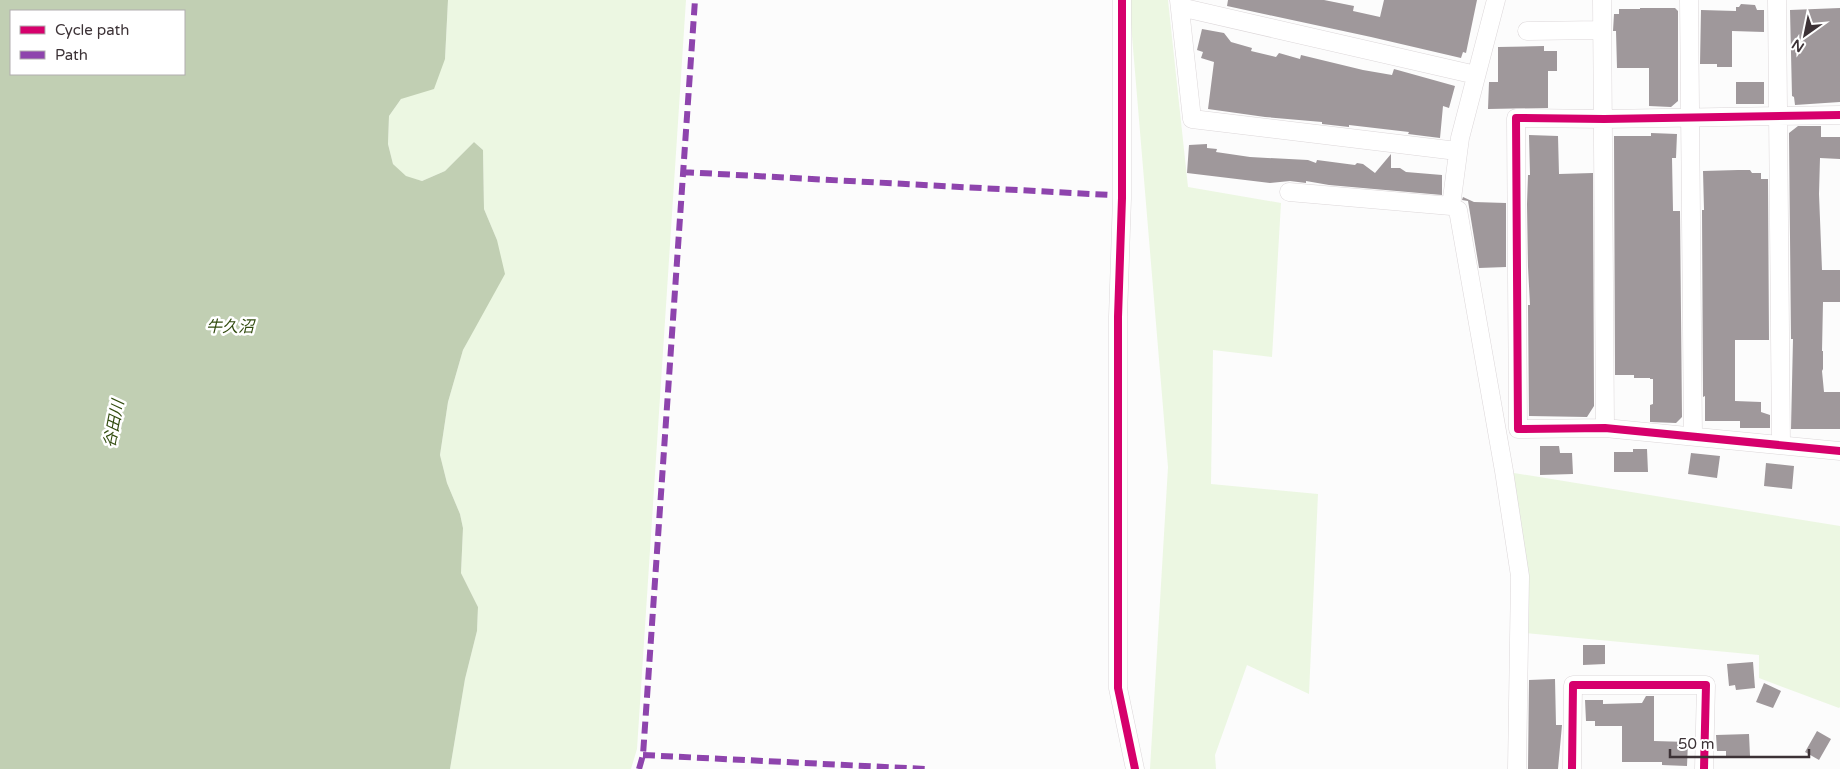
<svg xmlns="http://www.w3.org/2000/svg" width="1840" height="769" font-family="'Varela Round','Noto Sans JP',sans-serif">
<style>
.green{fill:#ecf7e2}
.water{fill:#c1cfb3;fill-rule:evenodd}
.building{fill:#9f989b}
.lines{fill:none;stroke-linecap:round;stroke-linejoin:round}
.minor-casing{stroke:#dcd7d9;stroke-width:19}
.minor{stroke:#fff;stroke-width:18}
.quiet{stroke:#8e44ad;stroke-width:6;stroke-dasharray:12 6;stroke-linecap:butt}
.cycleway-casing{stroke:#fff;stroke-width:11}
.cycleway{stroke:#d6006c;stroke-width:8}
.labels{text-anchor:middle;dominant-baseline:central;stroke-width:5;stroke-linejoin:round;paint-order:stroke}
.water-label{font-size:16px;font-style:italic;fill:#324c0f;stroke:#fff}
</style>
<rect width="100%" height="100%" fill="#fcfcfc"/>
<path class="green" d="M 448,0 L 686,0 L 637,749 L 631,769 L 450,769 L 465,679 L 477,631 L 478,607 L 461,573 L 463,528 L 460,514 L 447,483 L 440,455 L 448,402 L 463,350 L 477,322 L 497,240 L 484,209 L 483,150 L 474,142 L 445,171 L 422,181 L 406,177 L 393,164 L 388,144 L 389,116 L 401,99 L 445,59 Z
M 1129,0 L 1168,0 L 1188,187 L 1281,203 L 1272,357 L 1213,350 L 1211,484 L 1318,494 L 1309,694 L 1247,665 L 1215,755 L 1216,769 L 1150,769 L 1168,467 Z
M 1508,472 L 1840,526 L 1840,707 L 1839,708 L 1759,678 L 1759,655 L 1525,633 L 1529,604 Z"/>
<path class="water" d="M 0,0 L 448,0 L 445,59 L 434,89 L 401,99 L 389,116 L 388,144 L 393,164 L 406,176 L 422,181 L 445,171 L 474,142 L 483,150 L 484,209 L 497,240 L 505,274 L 463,350 L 448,402 L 440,455 L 447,483 L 460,514 L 463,528 L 461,573 L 478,607 L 477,631 L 465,679 L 450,769 L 0,769 ZM 11,11 L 184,11 L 184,74 L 11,74 Z"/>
<path class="building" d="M 1228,0 L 1324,0 L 1354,6 L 1353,11 L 1380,17 L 1384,0 L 1477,0 L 1466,53 L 1463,52 L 1461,58 L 1371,37 L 1227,6 Z
M 1741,4 L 1755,5 L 1757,10 L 1764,10 L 1764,32 L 1732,31 L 1732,67 L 1717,67 L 1717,64 L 1700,64 L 1701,10 L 1736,11 L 1736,7 L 1739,7 Z
M 1640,8 L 1675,8 L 1678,11 L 1678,101 L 1671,107 L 1649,106 L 1649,68 L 1617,68 L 1616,31 L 1613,31 L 1614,14 L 1619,14 L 1619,9 L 1640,9 Z
M 1840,8 L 1840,102 L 1795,105 L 1794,97 L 1792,96 L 1790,10 Z
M 1202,29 L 1224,33 L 1231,42 L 1252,48 L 1251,51 L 1276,57 L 1279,53 L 1300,59 L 1301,55 L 1363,70 L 1392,75 L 1394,69 L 1455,86 L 1449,108 L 1443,106 L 1440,138 L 1408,134 L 1409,132 L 1349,125 L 1349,127 L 1322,124 L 1322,122 L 1265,117 L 1208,109 L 1214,62 L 1201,58 L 1203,52 L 1197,50 Z
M 1544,46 L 1544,51 L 1557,51 L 1557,71 L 1548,71 L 1548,108 L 1488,109 L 1489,82 L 1498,82 L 1498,47 Z
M 1736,82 L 1764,82 L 1764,104 L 1736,104 Z
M 1798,126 L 1821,126 L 1821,137 L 1840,137 L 1840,159 L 1820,158 L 1819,194 L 1822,270 L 1840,270 L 1840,302 L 1823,302 L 1822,351 L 1823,351 L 1823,369 L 1822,371 L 1824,392 L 1840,392 L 1840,429 L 1791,429 L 1793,339 L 1791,339 L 1789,133 Z
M 1651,133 L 1677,134 L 1676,158 L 1672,158 L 1673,211 L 1680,211 L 1682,417 L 1676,423 L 1650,422 L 1650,405 L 1653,404 L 1653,379 L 1650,379 L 1650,378 L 1634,378 L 1634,375 L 1615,375 L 1614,136 L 1651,136 Z
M 1529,135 L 1558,136 L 1559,174 L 1593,173 L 1594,406 L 1587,417 L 1529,416 L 1528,305 L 1530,305 L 1528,267 L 1527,204 L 1528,175 L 1530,175 Z
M 1207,144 L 1207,148 L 1217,149 L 1216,152 L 1250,157 L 1308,160 L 1316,163 L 1317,160 L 1355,165 L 1357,163 L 1363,164 L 1375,173 L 1391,154 L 1391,168 L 1400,168 L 1406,172 L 1442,175 L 1442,195 L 1329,185 L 1306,181 L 1306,183 L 1290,181 L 1270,183 L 1187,173 L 1189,145 Z
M 1738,170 L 1750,170 L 1752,173 L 1761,173 L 1761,179 L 1768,179 L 1769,340 L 1735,340 L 1735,401 L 1761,402 L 1761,412 L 1770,415 L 1770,428 L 1740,428 L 1740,421 L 1705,421 L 1705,396 L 1703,397 L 1702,210 L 1704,210 L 1703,171 Z
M 1463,197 L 1474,202 L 1506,203 L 1506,267 L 1479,268 L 1468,201 L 1462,200 Z
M 1540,446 L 1559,446 L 1560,453 L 1572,453 L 1573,474 L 1540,475 Z
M 1633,449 L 1647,449 L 1648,472 L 1614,472 L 1614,452 L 1633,452 Z
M 1691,453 L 1720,456 L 1717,478 L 1688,474 Z
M 1766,463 L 1794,466 L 1792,489 L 1764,486 Z
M 1583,645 L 1605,645 L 1605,664 L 1583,665 Z
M 1753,662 L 1755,688 L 1736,690 L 1735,685 L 1729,686 L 1727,664 Z
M 1555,679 L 1556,725 L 1562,725 L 1558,769 L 1528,769 L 1529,680 Z
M 1764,683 L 1781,691 L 1773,708 L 1756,702 Z
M 1646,696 L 1654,696 L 1654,741 L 1688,742 L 1687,766 L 1662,765 L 1662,762 L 1622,762 L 1622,726 L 1595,726 L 1595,721 L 1586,721 L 1585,700 L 1603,700 L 1603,704 L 1642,703 Z
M 1817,731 L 1831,739 L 1819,760 L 1805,752 Z
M 1749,734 L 1750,756 L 1726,757 L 1726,751 L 1717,751 L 1716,735 Z"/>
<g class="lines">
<g class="minor-casing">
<path id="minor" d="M 1122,0 L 1122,198 L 1118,317 L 1118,688 L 1135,769
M 1179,0 L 1192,119 L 1457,151
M 1496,0 L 1460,138 L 1451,206 L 1458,210 L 1504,471 L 1520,576 L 1517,769
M 1602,0 L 1605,428
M 1689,0 L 1693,436
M 1777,0 L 1781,444
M 1180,7 L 1476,75
M 1527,31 L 1602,30
M 1840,115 L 1604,119 L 1516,118 L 1518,429 L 1605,428 L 1840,451
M 1289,192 L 1451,206
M 1572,769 L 1573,685 L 1706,685 L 1704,769"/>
</g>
<use href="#minor" class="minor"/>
<path class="quiet" d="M 682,172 L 1110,195
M 643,755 L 926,769
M 639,769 L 643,755 L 695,0"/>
<g class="cycleway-casing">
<path id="cycleway" d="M 1122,0 L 1122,198 L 1118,317 L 1118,688 L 1135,769
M 1840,115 L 1604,119 L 1516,118 L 1518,429 L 1605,428 L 1840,451
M 1572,769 L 1573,685 L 1706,685 L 1704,769"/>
</g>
<use href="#cycleway" class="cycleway"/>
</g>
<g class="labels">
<g class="water-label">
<text x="230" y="327">牛久沼</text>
<text transform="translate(114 424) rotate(-79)">谷田川</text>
</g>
</g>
<rect x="10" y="10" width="175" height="65" fill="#ffffff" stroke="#b1adaf"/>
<rect x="20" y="26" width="25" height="8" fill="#d6006c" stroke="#b1adaf"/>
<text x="55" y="35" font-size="15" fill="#3c3236">Cycle path</text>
<rect x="20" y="51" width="25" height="8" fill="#8e44ad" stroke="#b1adaf"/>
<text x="55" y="60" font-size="15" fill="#3c3236">Path</text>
<g transform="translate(1805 35) rotate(213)" stroke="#ffffff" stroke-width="4" paint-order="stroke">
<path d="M0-4L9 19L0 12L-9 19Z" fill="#3c3236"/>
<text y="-8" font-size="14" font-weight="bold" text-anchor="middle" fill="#3c3236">N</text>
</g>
<path d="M1670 749v8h139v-8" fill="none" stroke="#3c3236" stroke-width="2.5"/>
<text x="1678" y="749" font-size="15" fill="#3c3236" stroke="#ffffff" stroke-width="4" paint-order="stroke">50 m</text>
</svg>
